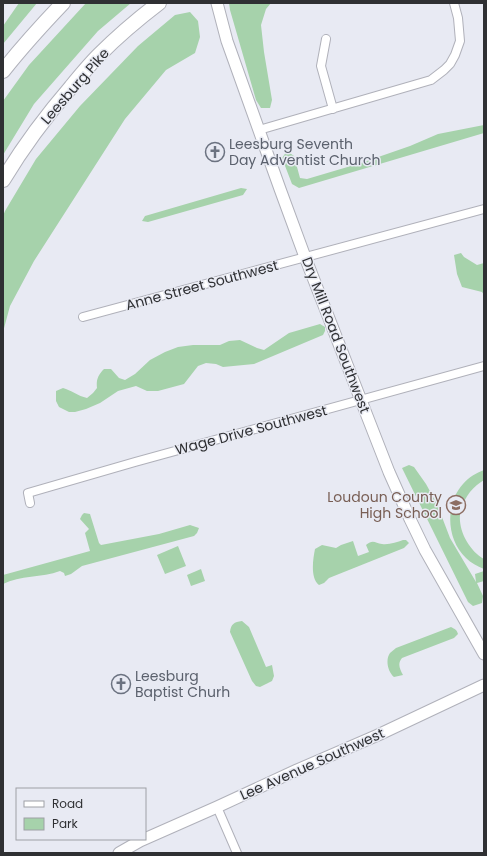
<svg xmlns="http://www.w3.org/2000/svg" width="487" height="856" font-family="Poppins,sans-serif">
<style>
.green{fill:#a6d2ab}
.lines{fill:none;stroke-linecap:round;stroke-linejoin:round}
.street-casing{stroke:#b0b1ba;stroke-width:10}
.secondary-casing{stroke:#b0b1ba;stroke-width:13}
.highway-casing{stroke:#b0b1ba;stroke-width:16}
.street{stroke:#fff;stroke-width:8}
.secondary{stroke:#fff;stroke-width:11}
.highway{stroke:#fff;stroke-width:14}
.labels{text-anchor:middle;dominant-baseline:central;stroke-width:3;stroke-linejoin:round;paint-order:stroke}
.street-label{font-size:14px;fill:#2f3033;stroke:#e8eaf3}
.worship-label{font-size:14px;fill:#5b616d;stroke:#e8eaf3;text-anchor:start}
.education-label{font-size:14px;fill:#785e54;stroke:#e8eaf3;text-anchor:end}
</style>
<rect width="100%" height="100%" fill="#e8eaf3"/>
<path class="green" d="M 19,3 L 37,3 L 3,44 L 3,26 Z
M 86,3 L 131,3 L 98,31 L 34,104 L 3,155 L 3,101 L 29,65 Z
M 229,3 L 271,3 L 266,9 L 261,25 L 264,52 L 272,100 L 270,108 L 261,108 L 256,100 L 230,10 Z
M 190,12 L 198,21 L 200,37 L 195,53 L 166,70 L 125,119 L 34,261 L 10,306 L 3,332 L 3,216 L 5,211 L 36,159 L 80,106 L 138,46 L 175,15 Z
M 484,125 L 484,133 L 299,188 L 292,184 L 282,158 L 287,151 L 294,156 L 300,178 L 307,179 L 361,163 L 410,146 L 438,134 Z
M 241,188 L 247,189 L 243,195 L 148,222 L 142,221 L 145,216 Z
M 461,253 L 464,257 L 477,265 L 484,263 L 484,295 L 482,292 L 462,287 L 457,274 L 454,255 Z
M 320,324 L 325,327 L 325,331 L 323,335 L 254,364 L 223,367 L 216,364 L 206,363 L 198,366 L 184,384 L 158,391 L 147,391 L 136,386 L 118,391 L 100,403 L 86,409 L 75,412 L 69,412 L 59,407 L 56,401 L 56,391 L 63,388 C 71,390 78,396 87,398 L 93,393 L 97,388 C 96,380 98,375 104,369 L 111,369 L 119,378 L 125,380 L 135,374 L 150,360 L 165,352 L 178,347 L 193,345 L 220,345 L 229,341 L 240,340 L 257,348 L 264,350 L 289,333 Z
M 409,465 L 414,467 L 426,484 L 437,504 L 450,538 L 476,582 L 475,574 L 484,571 L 484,581 L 477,583 L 483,596 L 482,603 L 473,606 L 468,602 L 402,468 Z
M 484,470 L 484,480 C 479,483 474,487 470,492 C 466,497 463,503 461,509 C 456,527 468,550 484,559 L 484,569 C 477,566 471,563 466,558 C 446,539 445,504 463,484 C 469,477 476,473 484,470 Z
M 84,513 L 90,514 L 99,543 L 101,545 L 159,534 L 190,525 L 199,528 L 197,533 L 194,536 L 82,566 L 71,574 L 65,576 L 64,573 L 60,571 C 42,578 20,575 3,584 L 3,575 L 90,551 L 85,533 L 89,529 L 80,519 L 82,515 Z
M 403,540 L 406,540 L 409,543 L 404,548 L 329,578 L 324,583 L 319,585 C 310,578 313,559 315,549 L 322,545 L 336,548 L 341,545 L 353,541 L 358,556 L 369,552 L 366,545 C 373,539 375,543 382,544 C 389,545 397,542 403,540 Z
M 178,546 L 186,566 L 165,574 L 157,555 Z
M 201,569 L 205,581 L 191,586 L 187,575 Z
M 242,621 L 249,627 L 266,667 L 272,665 L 274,676 L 272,681 L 260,687 L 256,686 L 252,681 L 230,632 C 231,624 234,622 242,621 Z
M 451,627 C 455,629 457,630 458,634 L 454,638 L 402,658 C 397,664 400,669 403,675 L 394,677 C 388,672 385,660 390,653 C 392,651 394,650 396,648 Z"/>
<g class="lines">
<g class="street-casing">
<path id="street" d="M 326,39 L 321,66 L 333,109
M 259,130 L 431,80 L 444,70 L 450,64 L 455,55 L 460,41 L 458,18 L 454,3
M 83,317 L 484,209
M 30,503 L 28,493 L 135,462 L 484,366
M 217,807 L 237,853"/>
</g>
<g class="secondary-casing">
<path id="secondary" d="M 217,3 L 227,41 L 280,189 L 305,257 L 389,472 L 410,519 L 425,550 L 484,654
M 119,853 L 140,841 L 217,807 L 297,770 L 378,735 L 484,685"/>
</g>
<g class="highway-casing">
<path id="highway" d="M 3,71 C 22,47 42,25 63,3
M 3,180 C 23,147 46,116 71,87 C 80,76 89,65 99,55 C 118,36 138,19 159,3"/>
</g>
<use href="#street" class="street"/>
<use href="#secondary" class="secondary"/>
<use href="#highway" class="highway"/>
</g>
<defs>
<g id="church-ring" transform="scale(1)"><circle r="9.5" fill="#e8eaf3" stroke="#6b7280" stroke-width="1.5"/><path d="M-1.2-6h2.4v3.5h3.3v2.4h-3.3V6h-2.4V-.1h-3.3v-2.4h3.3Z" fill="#6b7280"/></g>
<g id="school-ring" transform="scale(1)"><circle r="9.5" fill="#e8eaf3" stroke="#8d6e63" stroke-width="1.5"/><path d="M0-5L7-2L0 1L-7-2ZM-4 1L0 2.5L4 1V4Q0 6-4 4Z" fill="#8d6e63"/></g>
</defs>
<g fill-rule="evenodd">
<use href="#church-ring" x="215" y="152"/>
<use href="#school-ring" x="456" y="505"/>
<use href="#church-ring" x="121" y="684"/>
</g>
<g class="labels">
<g class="street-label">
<text transform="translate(75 86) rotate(-49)">Leesburg Pike</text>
<text transform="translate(202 285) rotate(-15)">Anne Street Southwest</text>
<text transform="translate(336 335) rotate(69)">Dry Mill Road Southwest</text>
<text transform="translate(251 430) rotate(-15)">Wage Drive Southwest</text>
<text transform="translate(312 764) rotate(-24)">Lee Avenue Southwest</text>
</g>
<g class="worship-label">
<text x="229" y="144">Leesburg Seventh<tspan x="229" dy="16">Day Adventist Church</tspan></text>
<text x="135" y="676">Leesburg<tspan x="135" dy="16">Baptist Churh</tspan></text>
</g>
<g class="education-label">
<text x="442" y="497">Loudoun County<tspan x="442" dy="16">High School</tspan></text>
</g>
</g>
<rect width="487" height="856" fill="none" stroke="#2f3033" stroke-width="8"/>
<rect x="16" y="788" width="130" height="52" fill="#e8eaf3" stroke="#9ea0a6"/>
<rect x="24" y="801" width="20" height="6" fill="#ffffff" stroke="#9ea0a6"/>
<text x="52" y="808" font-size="12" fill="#2f3033">Road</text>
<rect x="24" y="818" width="20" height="12" fill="#a6d2ab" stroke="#9ea0a6"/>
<text x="52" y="828" font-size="12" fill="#2f3033">Park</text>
</svg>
